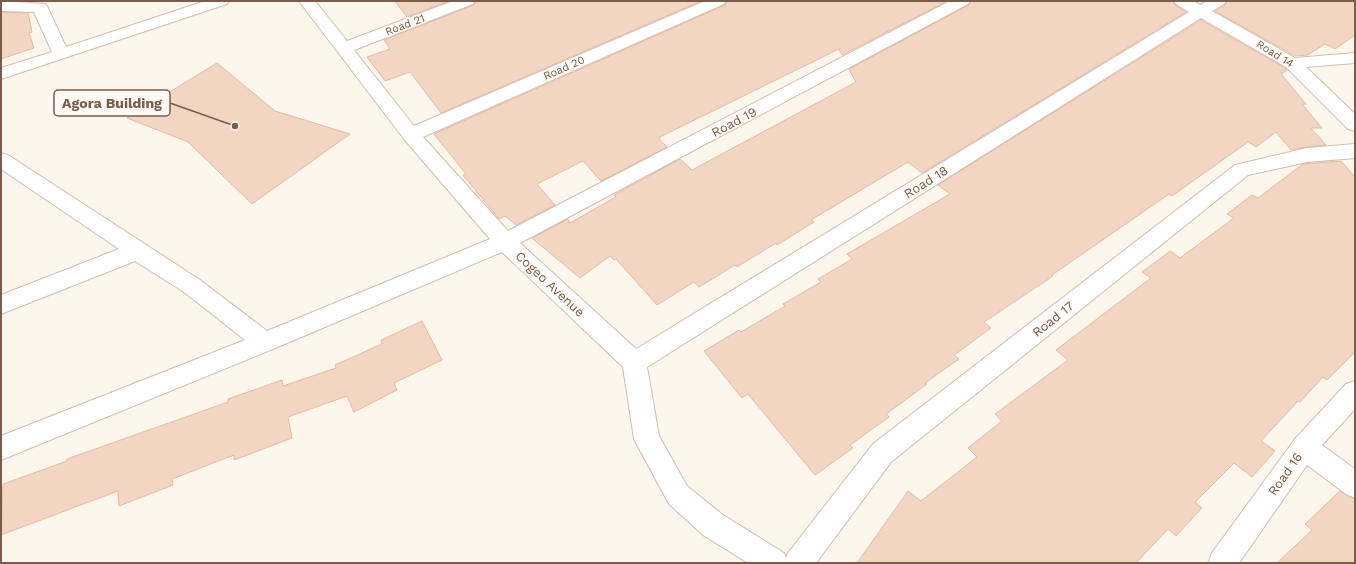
<svg xmlns="http://www.w3.org/2000/svg" width="1356" height="564" font-family="'Work Sans',sans-serif">
<style>
.building{fill:#f3d5c3;stroke:#e6bba3}
.lines{fill:none;stroke-linecap:round;stroke-linejoin:round}
.minor-casing{stroke:#d1beb0;stroke-width:2}
.minor{fill:#fff;fill-rule:evenodd}
.labels{text-anchor:middle;dominant-baseline:central;stroke-width:3.5;stroke-linejoin:round;paint-order:stroke}
.far-street-label{font-size:11px;fill:#7a5c4d;stroke:#fffaf3}
.street-label{font-size:13px;fill:#7a5c4d;stroke:#fffaf3}
.leader{fill:none;stroke:#7a5c4d;stroke-width:1.5}
.callout-dot{fill:#7a5c4d;stroke:#fffaf3;stroke-width:1.5}
.callout{fill:#fffaf3;stroke:#7a5c4d;stroke-width:1.5}
.callout-label{font-size:14px;text-anchor:middle;font-weight:bold;fill:#7a5c4d}
</style>
<rect width="100%" height="100%" fill="#fdf6ec"/>
<path class="building" d="M 395,1 L 449,1 L 407,17 Z
M 476,1 L 701,1 L 441,113 L 410,72 L 385,81 L 367,57 L 390,49 L 384,40 L 474,5 Z
M 727,1 L 947,1 L 842,55 L 839,49 L 660,137 L 659,139 L 667,147 L 601,181 L 583,161 L 537,184 L 555,205 L 516,225 L 505,216 L 499,219 L 463,175 L 466,174 L 434,134 L 725,5 Z
M 971,1 L 1173,1 L 1175,5 L 1186,12 L 922,173 L 908,162 L 811,220 L 814,222 L 777,245 L 776,243 L 737,267 L 735,265 L 699,287 L 694,282 L 657,305 L 616,259 L 614,260 L 610,256 L 580,278 L 532,238 L 568,219 L 570,223 L 616,197 L 614,195 L 680,159 L 692,170 L 856,82 L 849,69 L 969,5 Z
M 1227,1 L 1355,1 L 1355,35 L 1335,49 L 1325,44 L 1308,55 L 1295,56 L 1215,11 L 1225,5 Z
M 1,12 L 28,13 L 32,32 L 29,33 L 34,48 L 1,59 Z
M 1201,20 L 1285,68 L 1287,70 L 1281,74 L 1306,104 L 1302,104 L 1322,128 L 1311,128 L 1326,145 L 1307,147 L 1291,150 L 1276,132 L 1256,147 L 1248,142 L 1172,196 L 1169,194 L 1052,275 L 1053,276 L 984,322 L 991,328 L 954,355 L 959,359 L 925,383 L 927,384 L 886,414 L 889,417 L 850,445 L 853,448 L 815,475 L 748,394 L 742,398 L 704,351 L 739,330 L 741,332 L 785,306 L 783,304 L 821,282 L 818,279 L 852,259 L 847,254 L 950,194 L 938,185 Z
M 217,63 L 275,111 L 350,134 L 252,204 L 188,142 L 127,118 Z
M 1341,161 L 1355,177 L 1355,352 L 1327,380 L 1323,377 L 1300,402 L 1298,401 L 1261,441 L 1275,451 L 1252,477 L 1234,463 L 1195,502 L 1202,508 L 1176,536 L 1168,529 L 1136,563 L 857,563 L 908,491 L 921,501 L 977,457 L 968,448 L 1002,421 L 995,414 L 1068,360 L 1056,350 L 1151,278 L 1142,272 L 1170,251 L 1180,258 L 1234,218 L 1227,214 L 1252,195 L 1258,198 L 1303,164 Z
M 422,321 L 442,360 L 394,383 L 397,390 L 354,412 L 347,396 L 288,417 L 292,438 L 234,460 L 234,455 L 172,479 L 173,485 L 119,506 L 118,491 L 1,535 L 3,484 L 67,461 L 67,459 L 228,402 L 228,399 L 282,380 L 283,386 L 336,368 L 335,365 L 382,344 L 381,340 Z
M 1340,491 L 1355,499 L 1355,563 L 1277,563 L 1312,530 L 1305,524 Z"/>
<g class="lines">
<g class="minor-casing">
<path id="minor" d="M 1,1 L 46,4 L 66,47 L 205,1 L 229,1 L 227,4 L 1,79 L 1,68 L 52,52 L 34,12 L 1,11 Z
M 299,1 L 315,1 L 347,41 L 453,1 L 475,1 L 473,4 L 354,50 L 414,126 L 705,1 L 726,1 L 724,4 L 423,137 L 508,231 L 950,1 L 970,1 L 968,4 L 520,243 L 636,349 L 1189,12 L 1176,4 L 1174,1 L 1193,1 L 1201,5 L 1207,1 L 1226,1 L 1224,4 L 1212,11 L 1295,58 L 1355,53 L 1355,63 L 1306,67 L 1355,114 L 1355,131 L 1348,129 L 1286,67 L 1201,18 L 647,367 L 659,436 L 687,486 L 723,515 L 784,553 L 786,558 L 788,553 L 873,444 L 1235,165 L 1307,148 L 1355,144 L 1355,158 L 1307,162 L 1248,175 L 891,462 L 816,563 L 748,563 L 703,535 L 669,504 L 634,439 L 623,367 L 502,252 L 273,349 L 1,460 L 1,436 L 245,340 L 184,292 L 135,261 L 1,314 L 1,295 L 119,249 L 1,169 L 1,153 L 8,155 L 200,280 L 267,331 L 490,239 L 404,139 Z
M 1355,381 L 1355,409 L 1322,445 L 1355,469 L 1355,498 L 1346,494 L 1307,465 L 1239,563 L 1208,563 L 1212,553 L 1295,439 L 1346,384 Z"/>
</g>
<use href="#minor" class="minor"/>
</g>
<g class="labels">
<g class="far-street-label">
<text transform="translate(405 25) rotate(-21)">Road 21</text>
<text transform="translate(1275 54) rotate(32)">Road 14</text>
<text transform="translate(564 68) rotate(-24)">Road 20</text>
</g>
<g class="street-label">
<text transform="translate(734 122) rotate(-28)">Road 19</text>
<text transform="translate(926 182) rotate(-32)">Road 18</text>
<text transform="translate(550 284) rotate(43)">Cogeo Avenue</text>
<text transform="translate(1053 319) rotate(-38)">Road 17</text>
<text transform="translate(1285 474) rotate(-55)">Road 16</text>
</g>
</g>
<path class="leader" d="M235 126L170 103"/>
<circle class="callout-dot" cx="235" cy="126" r="4"/>
<rect class="callout" x="54" y="90" width="116" height="26" rx="4"/>
<g class="callout-label">
<text x="112" y="108">Agora Building</text>
</g>
<rect width="1356" height="564" fill="none" stroke="#7a5c4d" stroke-width="4"/>
</svg>
